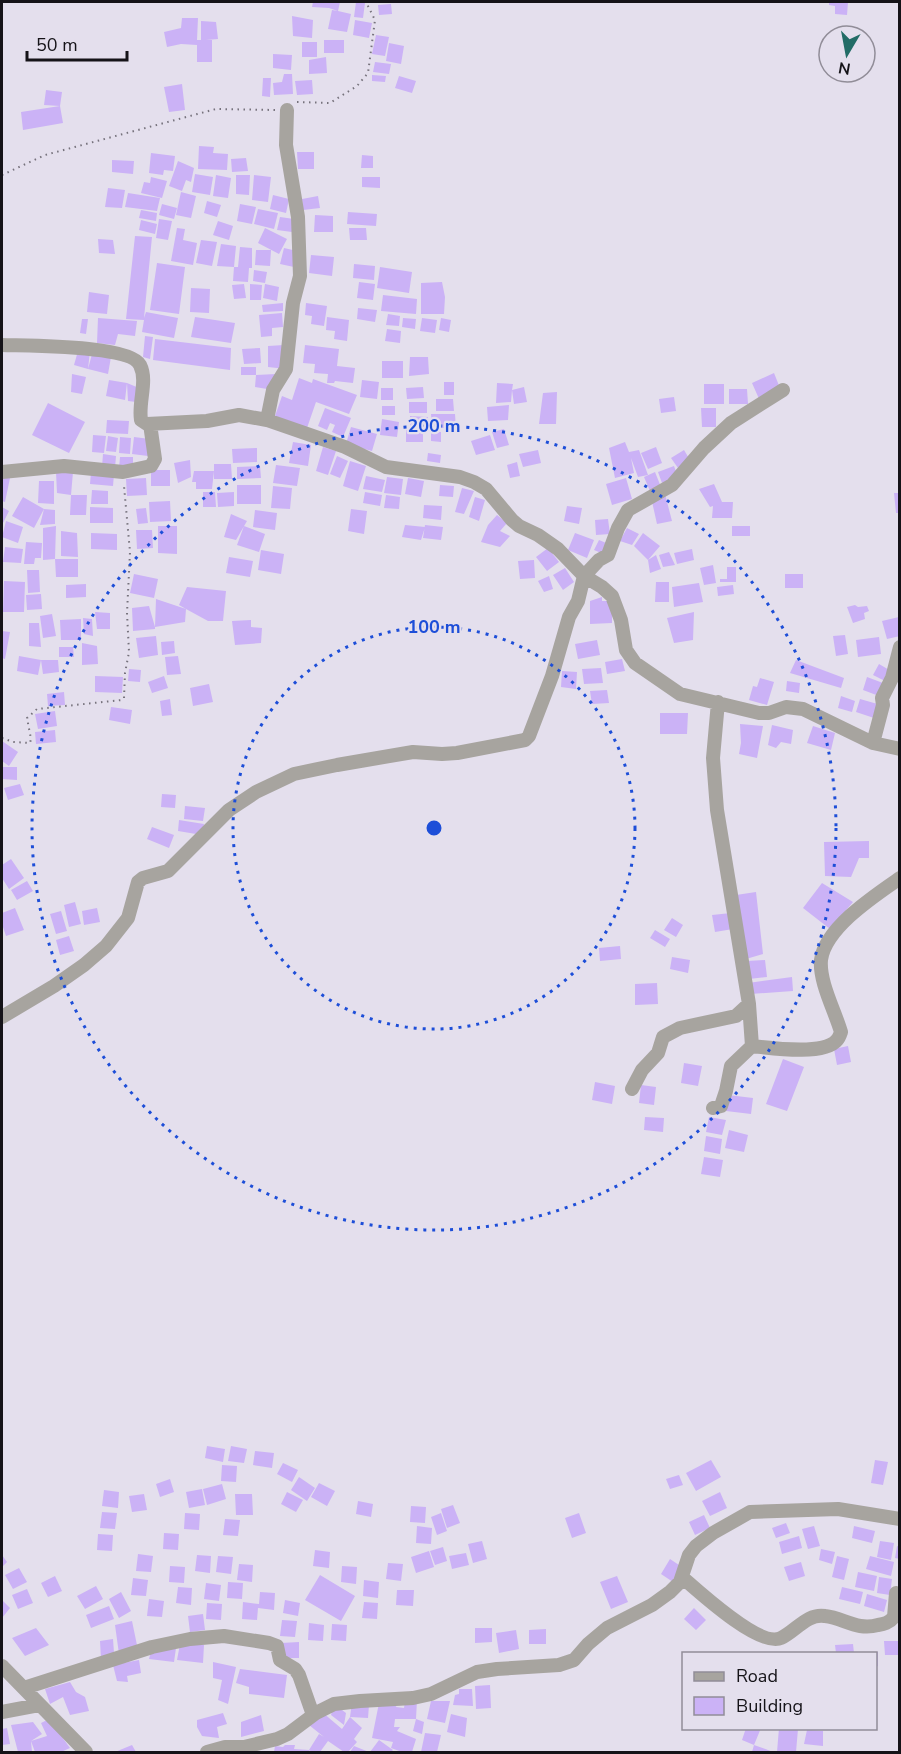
<svg xmlns="http://www.w3.org/2000/svg" width="901" height="1754" font-family="'Nunito Sans',sans-serif">
<style>
.building{fill:#cbb2f6}
.lines{fill:none;stroke-linecap:round;stroke-linejoin:round}
.path{stroke:#76727c;stroke-width:2;stroke-dasharray:1.5 4.5;stroke-linecap:butt}
.minor{stroke:#a7a49f;stroke-width:14}
.ring{fill:none;stroke:#1d4ed8;stroke-width:3;stroke-dasharray:3 6}
.centre{fill:#1d4ed8;stroke:#e4dfed;stroke-width:3}
.ring-label{font-size:18px;text-anchor:middle;font-weight:bold;fill:#1d4ed8;stroke:#e4dfed;stroke-width:4.5;stroke-linejoin:round;paint-order:stroke}
</style>
<rect width="100%" height="100%" fill="#e4dfed"/>
<path class="building" d="M 313,2 L 340,2 L 338,11 L 351,14 L 347,32 L 328,29 L 332,10 L 338,11 L 329,8 L 312,7 Z
M 356,2 L 365,3 L 363,18 L 354,17 Z
M 829,2 L 848,2 L 847,15 L 835,14 L 835,6 L 829,5 Z
M 391,4 L 392,14 L 379,15 L 378,5 Z
M 292,16 L 313,20 L 312,38 L 293,36 Z
M 182,18 L 198,18 L 197,40 L 201,40 L 201,21 L 216,22 L 218,39 L 206,40 L 212,40 L 212,62 L 197,62 L 197,45 L 181,44 L 167,47 L 164,32 L 181,28 Z
M 355,20 L 372,23 L 369,38 L 353,35 Z
M 376,35 L 389,37 L 385,56 L 372,54 Z
M 324,40 L 344,40 L 344,53 L 324,53 Z
M 302,42 L 317,42 L 317,57 L 302,57 Z
M 389,43 L 404,46 L 401,64 L 386,61 Z
M 273,54 L 292,55 L 291,70 L 273,68 Z
M 326,57 L 327,73 L 309,74 L 309,60 Z
M 375,62 L 391,64 L 389,74 L 373,72 Z
M 284,74 L 292,74 L 293,94 L 274,95 L 273,83 L 282,82 Z
M 372,75 L 386,76 L 385,82 L 372,81 Z
M 399,76 L 416,81 L 412,93 L 395,88 Z
M 263,78 L 271,78 L 270,97 L 262,96 Z
M 312,80 L 313,94 L 297,95 L 295,81 Z
M 182,84 L 185,110 L 169,112 L 164,87 Z
M 46,90 L 62,92 L 60,106 L 63,123 L 23,130 L 21,112 L 60,106 L 44,105 Z
M 199,146 L 214,147 L 213,153 L 228,154 L 227,170 L 198,169 Z
M 297,152 L 314,152 L 314,169 L 298,169 Z
M 151,153 L 175,156 L 173,171 L 164,170 L 163,175 L 149,173 Z
M 362,155 L 373,156 L 373,168 L 361,168 Z
M 246,158 L 248,171 L 232,172 L 231,159 Z
M 112,160 L 134,161 L 133,174 L 112,172 Z
M 178,161 L 194,168 L 191,182 L 186,180 L 182,191 L 169,186 Z
M 195,174 L 213,177 L 210,195 L 192,192 Z
M 216,175 L 231,178 L 228,198 L 213,196 Z
M 236,175 L 250,175 L 249,195 L 236,194 Z
M 254,175 L 271,177 L 268,202 L 252,200 Z
M 151,177 L 167,181 L 162,198 L 141,193 L 144,182 L 150,183 Z
M 362,177 L 380,177 L 380,188 L 362,187 Z
M 108,188 L 125,190 L 122,208 L 105,207 Z
M 181,192 L 196,196 L 191,218 L 176,215 Z
M 128,193 L 160,198 L 157,211 L 125,207 Z
M 273,195 L 289,199 L 286,213 L 270,209 Z
M 318,196 L 320,208 L 303,210 L 302,199 Z
M 207,201 L 221,205 L 217,217 L 204,213 Z
M 162,204 L 177,208 L 174,219 L 159,215 Z
M 240,204 L 256,207 L 252,224 L 237,221 Z
M 258,209 L 278,213 L 274,229 L 254,224 Z
M 141,210 L 157,213 L 156,221 L 139,218 Z
M 348,212 L 377,214 L 376,226 L 347,224 Z
M 315,215 L 333,216 L 333,232 L 314,232 Z
M 280,217 L 294,219 L 292,232 L 277,230 Z
M 159,219 L 172,221 L 168,240 L 156,238 Z
M 141,220 L 157,224 L 155,234 L 139,230 Z
M 218,221 L 233,226 L 229,240 L 213,235 Z
M 177,228 L 185,229 L 183,240 L 197,243 L 193,265 L 171,261 Z
M 265,228 L 287,239 L 279,254 L 258,243 Z
M 349,228 L 366,228 L 367,240 L 350,240 Z
M 135,236 L 152,237 L 144,318 L 146,312 L 178,318 L 174,338 L 142,332 L 144,320 L 126,319 Z
M 98,239 L 113,240 L 115,254 L 99,253 Z
M 201,240 L 217,242 L 212,266 L 196,263 Z
M 221,244 L 236,246 L 234,267 L 238,267 L 240,247 L 252,248 L 252,268 L 249,268 L 248,282 L 233,281 L 234,267 L 217,266 Z
M 284,248 L 297,251 L 294,267 L 280,264 Z
M 256,250 L 271,250 L 270,266 L 255,265 Z
M 311,255 L 334,257 L 332,276 L 309,273 Z
M 157,263 L 185,267 L 179,314 L 150,310 Z
M 354,264 L 375,266 L 374,280 L 353,278 Z
M 380,267 L 412,272 L 409,293 L 377,288 Z
M 254,270 L 267,272 L 265,283 L 253,281 Z
M 359,282 L 375,284 L 373,300 L 357,298 Z
M 442,282 L 445,297 L 444,314 L 421,314 L 421,283 Z
M 244,284 L 246,298 L 234,299 L 232,285 Z
M 250,284 L 262,285 L 261,300 L 250,300 Z
M 265,284 L 279,287 L 277,301 L 263,298 Z
M 191,288 L 210,289 L 209,313 L 190,312 Z
M 89,292 L 109,295 L 107,314 L 87,312 Z
M 383,295 L 417,299 L 416,314 L 381,311 Z
M 283,303 L 283,311 L 263,312 L 262,305 Z
M 306,303 L 327,306 L 324,326 L 311,324 L 312,316 L 305,315 Z
M 358,308 L 377,310 L 375,322 L 357,319 Z
M 282,313 L 283,327 L 272,328 L 272,336 L 261,337 L 259,315 Z
M 388,314 L 400,316 L 399,326 L 386,325 Z
M 195,317 L 235,323 L 231,343 L 191,337 Z
M 327,317 L 349,320 L 347,341 L 334,339 L 335,331 L 326,330 Z
M 98,318 L 137,321 L 135,336 L 118,334 L 115,345 L 97,343 Z
M 403,318 L 416,319 L 415,329 L 402,327 Z
M 422,318 L 437,320 L 435,333 L 420,331 Z
M 441,318 L 451,320 L 449,332 L 439,330 Z
M 82,319 L 88,319 L 86,334 L 80,333 Z
M 387,329 L 401,331 L 400,343 L 385,341 Z
M 145,336 L 153,337 L 150,359 L 143,357 Z
M 155,339 L 231,348 L 230,370 L 153,360 Z
M 284,345 L 286,369 L 268,367 L 268,346 Z
M 305,345 L 339,349 L 337,366 L 355,368 L 353,383 L 335,381 L 334,383 L 327,383 L 328,374 L 314,373 L 315,364 L 303,363 Z
M 260,348 L 261,363 L 244,364 L 242,349 Z
M 78,351 L 90,351 L 88,369 L 92,354 L 111,357 L 108,374 L 88,369 L 74,365 Z
M 410,357 L 428,357 L 429,374 L 409,376 Z
M 382,361 L 403,361 L 403,378 L 382,378 Z
M 241,367 L 256,367 L 256,375 L 241,375 Z
M 774,373 L 780,388 L 760,401 L 752,383 Z
M 72,374 L 86,377 L 82,394 L 71,392 Z
M 276,374 L 273,390 L 255,387 L 256,375 Z
M 299,378 L 312,383 L 313,379 L 357,395 L 349,414 L 316,402 L 307,428 L 275,416 L 282,396 L 292,400 Z
M 109,380 L 127,383 L 125,400 L 106,396 Z
M 362,380 L 379,382 L 377,399 L 360,397 Z
M 444,382 L 454,382 L 454,395 L 444,395 Z
M 127,383 L 139,388 L 136,402 L 128,401 Z
M 497,383 L 513,384 L 512,390 L 524,387 L 527,402 L 514,404 L 512,390 L 511,402 L 496,403 Z
M 704,384 L 724,384 L 724,404 L 704,404 Z
M 423,387 L 424,398 L 407,399 L 406,388 Z
M 381,388 L 393,388 L 393,400 L 381,400 Z
M 729,389 L 747,389 L 748,404 L 729,404 Z
M 557,392 L 556,424 L 539,424 L 543,393 Z
M 674,397 L 676,411 L 661,413 L 659,399 Z
M 436,399 L 453,399 L 454,411 L 436,411 Z
M 409,402 L 427,402 L 427,413 L 409,413 Z
M 48,403 L 85,422 L 69,453 L 32,435 Z
M 509,405 L 508,420 L 488,421 L 487,407 Z
M 382,406 L 395,406 L 395,415 L 382,415 Z
M 325,408 L 351,418 L 343,437 L 332,432 L 335,425 L 330,423 L 327,430 L 318,426 Z
M 701,408 L 716,408 L 716,427 L 702,427 Z
M 431,414 L 455,414 L 456,429 L 432,427 Z
M 410,416 L 428,417 L 427,428 L 410,427 Z
M 382,419 L 399,422 L 397,437 L 380,435 Z
M 107,420 L 129,421 L 128,434 L 106,433 Z
M 351,427 L 377,434 L 372,451 L 346,444 Z
M 504,429 L 509,445 L 497,448 L 492,432 Z
M 406,430 L 423,430 L 423,442 L 406,442 Z
M 431,431 L 441,432 L 441,442 L 431,441 Z
M 93,435 L 106,436 L 104,453 L 92,452 Z
M 490,435 L 495,450 L 476,455 L 471,441 Z
M 108,436 L 118,438 L 116,452 L 106,451 Z
M 120,437 L 131,438 L 130,454 L 119,453 Z
M 134,437 L 150,439 L 148,456 L 132,454 Z
M 293,442 L 311,445 L 308,466 L 289,463 Z
M 625,442 L 629,452 L 639,450 L 648,475 L 638,477 L 631,458 L 634,473 L 615,478 L 609,448 Z
M 323,447 L 336,451 L 328,475 L 316,471 Z
M 656,447 L 662,463 L 648,469 L 641,453 Z
M 257,448 L 257,462 L 233,463 L 232,449 Z
M 538,450 L 541,463 L 523,467 L 519,454 Z
M 684,450 L 690,460 L 678,468 L 671,458 Z
M 428,453 L 441,455 L 440,463 L 427,461 Z
M 103,454 L 116,456 L 115,468 L 102,467 Z
M 337,456 L 348,461 L 340,478 L 330,474 Z
M 120,457 L 133,457 L 133,468 L 119,468 Z
M 190,460 L 191,477 L 178,483 L 174,463 Z
M 350,461 L 366,466 L 358,491 L 343,486 Z
M 517,462 L 520,476 L 510,478 L 507,465 Z
M 214,464 L 231,464 L 232,479 L 214,479 L 214,471 L 212,489 L 196,489 L 196,482 L 192,482 L 194,471 L 214,471 Z
M 276,465 L 300,468 L 297,486 L 273,483 Z
M 260,466 L 261,478 L 237,479 L 237,467 Z
M 674,466 L 678,477 L 662,483 L 658,472 Z
M 151,470 L 170,470 L 170,486 L 151,486 Z
M 56,472 L 73,472 L 71,495 L 87,495 L 86,515 L 70,515 L 71,495 L 57,493 Z
M 91,472 L 114,474 L 113,486 L 90,484 Z
M 655,472 L 661,487 L 650,491 L 644,477 Z
M 2,476 L 10,478 L 5,502 L 2,501 Z
M 366,476 L 385,480 L 382,492 L 363,489 Z
M 387,477 L 403,479 L 401,495 L 384,493 Z
M 146,478 L 147,495 L 127,496 L 126,479 Z
M 408,478 L 424,481 L 421,497 L 405,494 Z
M 626,478 L 632,499 L 612,505 L 606,484 Z
M 39,481 L 54,481 L 54,504 L 38,503 Z
M 714,484 L 722,502 L 733,502 L 732,518 L 712,518 L 713,506 L 710,507 L 699,489 Z
M 237,485 L 261,485 L 261,504 L 237,504 Z
M 440,485 L 454,486 L 453,497 L 439,496 Z
M 273,486 L 292,488 L 290,509 L 271,508 Z
M 462,488 L 474,491 L 464,514 L 455,512 Z
M 92,490 L 108,491 L 108,504 L 91,504 Z
M 203,492 L 215,492 L 216,507 L 203,507 Z
M 234,492 L 234,506 L 218,507 L 217,493 Z
M 365,492 L 382,495 L 380,506 L 363,503 Z
M 894,493 L 900,493 L 900,513 L 896,513 Z
M 665,494 L 672,521 L 657,524 L 651,497 Z
M 386,495 L 400,497 L 399,509 L 384,508 Z
M 23,497 L 44,509 L 55,510 L 55,524 L 40,525 L 44,509 L 34,528 L 12,516 Z
M 475,497 L 485,500 L 479,521 L 469,517 Z
M 170,501 L 171,521 L 150,522 L 149,502 Z
M 424,505 L 442,506 L 441,520 L 423,518 Z
M 567,506 L 582,508 L 579,524 L 564,521 Z
M 2,507 L 9,511 L 3,523 L 2,523 Z
M 90,507 L 113,508 L 113,523 L 90,523 Z
M 146,508 L 148,523 L 138,524 L 136,509 Z
M 351,509 L 367,511 L 364,534 L 348,531 Z
M 255,510 L 277,513 L 275,530 L 253,527 Z
M 231,514 L 247,521 L 236,540 L 224,537 Z
M 497,515 L 507,523 L 500,531 L 510,536 L 500,547 L 481,542 L 488,525 Z
M 608,519 L 610,534 L 596,535 L 595,520 Z
M 6,521 L 23,527 L 18,543 L 2,537 Z
M 405,525 L 425,527 L 421,540 L 402,537 Z
M 425,525 L 443,527 L 441,540 L 423,538 Z
M 56,526 L 55,559 L 43,560 L 43,528 Z
M 158,526 L 177,526 L 177,554 L 158,553 Z
M 244,526 L 265,534 L 259,552 L 237,545 Z
M 732,526 L 750,526 L 750,536 L 732,536 Z
M 627,528 L 639,534 L 632,545 L 620,541 Z
M 136,530 L 152,530 L 153,548 L 137,549 Z
M 61,531 L 77,533 L 78,557 L 61,556 Z
M 91,533 L 117,534 L 117,550 L 91,549 Z
M 575,533 L 594,540 L 587,558 L 568,550 Z
M 643,533 L 660,546 L 648,560 L 634,546 Z
M 599,540 L 611,545 L 606,555 L 594,550 Z
M 26,542 L 42,543 L 41,558 L 35,558 L 34,564 L 24,564 Z
M 5,547 L 23,549 L 21,563 L 3,562 Z
M 548,548 L 559,562 L 547,571 L 536,557 Z
M 692,549 L 694,560 L 677,564 L 674,553 Z
M 261,550 L 284,554 L 281,574 L 258,570 Z
M 669,552 L 675,565 L 663,567 L 659,555 Z
M 656,555 L 661,569 L 650,573 L 648,560 Z
M 229,557 L 253,561 L 250,577 L 226,573 Z
M 55,559 L 78,559 L 78,577 L 56,577 Z
M 534,560 L 535,578 L 520,579 L 518,561 Z
M 713,565 L 716,583 L 704,585 L 700,568 Z
M 727,567 L 736,567 L 736,582 L 720,582 L 720,579 L 727,579 Z
M 565,568 L 574,582 L 563,590 L 553,575 Z
M 27,570 L 39,570 L 40,592 L 28,593 Z
M 134,574 L 158,579 L 154,598 L 130,593 Z
M 785,574 L 803,574 L 803,588 L 785,588 Z
M 549,576 L 553,589 L 544,592 L 538,581 Z
M 4,581 L 25,582 L 24,612 L 3,612 Z
M 656,582 L 669,582 L 669,602 L 655,602 Z
M 699,583 L 703,602 L 674,607 L 672,587 Z
M 86,584 L 86,597 L 66,598 L 66,585 Z
M 733,585 L 734,594 L 718,596 L 717,587 Z
M 187,587 L 226,591 L 223,621 L 208,621 L 186,609 L 185,622 L 155,627 L 155,629 L 133,631 L 132,608 L 149,606 L 155,627 L 156,599 L 186,609 L 179,605 Z
M 41,594 L 42,609 L 27,610 L 26,595 Z
M 602,597 L 602,601 L 612,601 L 612,623 L 590,624 L 590,601 Z
M 855,605 L 858,607 L 867,606 L 869,611 L 864,613 L 865,619 L 853,623 L 847,607 Z
M 95,612 L 110,613 L 110,629 L 97,629 Z
M 694,612 L 693,640 L 674,643 L 667,618 Z
M 52,614 L 56,636 L 43,638 L 40,616 Z
M 899,617 L 900,636 L 887,639 L 882,621 Z
M 83,618 L 92,619 L 93,636 L 84,634 Z
M 81,619 L 81,640 L 61,640 L 60,620 Z
M 251,620 L 251,627 L 262,628 L 261,643 L 235,645 L 232,621 Z
M 29,623 L 39,623 L 41,647 L 29,646 Z
M 2,631 L 10,632 L 5,659 L 2,658 Z
M 845,635 L 848,654 L 836,656 L 833,636 Z
M 156,636 L 158,655 L 139,658 L 136,638 Z
M 879,637 L 881,654 L 858,657 L 856,640 Z
M 597,640 L 600,655 L 578,659 L 575,644 Z
M 174,641 L 175,653 L 162,655 L 161,642 Z
M 82,643 L 97,646 L 98,664 L 82,665 Z
M 59,647 L 73,647 L 74,657 L 59,657 Z
M 19,656 L 41,660 L 38,675 L 17,671 Z
M 178,656 L 181,674 L 167,675 L 165,657 Z
M 622,659 L 625,671 L 607,674 L 605,662 Z
M 41,660 L 58,660 L 59,672 L 43,674 Z
M 796,660 L 844,678 L 841,688 L 790,673 Z
M 879,664 L 891,671 L 885,681 L 873,675 Z
M 601,668 L 603,683 L 584,684 L 582,669 Z
M 129,669 L 141,670 L 140,682 L 128,681 Z
M 562,671 L 577,672 L 576,689 L 561,687 Z
M 95,676 L 123,677 L 122,693 L 95,692 Z
M 164,676 L 168,688 L 152,693 L 148,682 Z
M 867,677 L 883,683 L 879,696 L 863,690 Z
M 760,678 L 774,682 L 767,705 L 749,700 L 753,686 L 757,687 Z
M 787,681 L 800,683 L 799,693 L 786,691 Z
M 209,684 L 213,702 L 193,706 L 190,688 Z
M 607,690 L 609,703 L 592,704 L 590,691 Z
M 64,692 L 65,705 L 48,706 L 47,694 Z
M 841,696 L 855,701 L 852,712 L 838,708 Z
M 170,699 L 172,715 L 162,716 L 160,701 Z
M 860,699 L 881,705 L 877,719 L 856,712 Z
M 111,707 L 132,710 L 130,724 L 109,720 Z
M 55,711 L 57,726 L 38,729 L 35,714 Z
M 660,713 L 688,713 L 687,734 L 660,734 Z
M 740,724 L 763,726 L 757,758 L 739,754 L 741,743 Z
M 772,725 L 793,730 L 791,744 L 781,742 L 776,748 L 768,745 Z
M 813,726 L 835,733 L 831,750 L 807,743 Z
M 55,730 L 56,742 L 36,744 L 35,732 Z
M 2,741 L 18,752 L 9,766 L 2,761 Z
M 3,767 L 17,767 L 17,780 L 2,779 Z
M 20,784 L 24,795 L 8,800 L 4,788 Z
M 162,794 L 176,795 L 175,808 L 161,807 Z
M 185,806 L 205,808 L 203,821 L 184,819 Z
M 179,820 L 204,824 L 202,835 L 178,831 Z
M 152,827 L 174,835 L 169,848 L 147,839 Z
M 869,841 L 869,858 L 859,858 L 851,877 L 825,876 L 824,842 Z
M 11,859 L 24,878 L 9,889 L 2,878 L 2,865 Z
M 27,881 L 33,891 L 17,900 L 11,890 Z
M 822,883 L 853,902 L 830,929 L 803,908 Z
M 756,892 L 763,954 L 746,959 L 736,895 Z
M 75,902 L 81,924 L 69,927 L 64,905 Z
M 15,908 L 24,930 L 6,936 L 2,924 L 2,913 Z
M 97,908 L 100,922 L 84,925 L 82,911 Z
M 61,911 L 67,931 L 56,934 L 50,914 Z
M 731,913 L 733,929 L 715,932 L 712,915 Z
M 672,918 L 683,925 L 676,937 L 664,930 Z
M 655,930 L 670,939 L 665,947 L 650,938 Z
M 69,936 L 74,951 L 60,955 L 56,940 Z
M 620,946 L 621,959 L 600,961 L 599,948 Z
M 672,957 L 690,960 L 688,973 L 670,969 Z
M 765,960 L 767,977 L 749,979 L 747,961 Z
M 792,977 L 793,991 L 750,994 L 748,983 Z
M 657,983 L 658,1004 L 635,1005 L 635,984 Z
M 848,1046 L 851,1062 L 837,1065 L 834,1049 Z
M 783,1059 L 804,1067 L 787,1111 L 766,1104 Z
M 684,1063 L 702,1066 L 698,1086 L 681,1083 Z
M 595,1082 L 615,1086 L 612,1104 L 592,1100 Z
M 641,1085 L 656,1087 L 654,1105 L 639,1103 Z
M 728,1095 L 753,1098 L 751,1114 L 726,1111 Z
M 645,1117 L 664,1118 L 663,1132 L 644,1130 Z
M 709,1117 L 726,1120 L 722,1135 L 706,1132 Z
M 729,1130 L 748,1135 L 744,1152 L 725,1148 Z
M 706,1136 L 722,1139 L 720,1154 L 704,1151 Z
M 704,1157 L 723,1160 L 720,1177 L 701,1174 Z
M 207,1446 L 225,1449 L 223,1462 L 205,1458 Z
M 231,1446 L 247,1449 L 244,1463 L 228,1461 Z
M 255,1451 L 274,1453 L 272,1468 L 253,1465 Z
M 711,1460 L 721,1477 L 696,1491 L 686,1473 Z
M 875,1460 L 888,1462 L 883,1485 L 871,1483 Z
M 283,1463 L 298,1470 L 292,1482 L 277,1474 Z
M 222,1465 L 237,1466 L 236,1482 L 221,1481 Z
M 679,1475 L 683,1485 L 670,1489 L 666,1479 Z
M 299,1477 L 315,1488 L 307,1501 L 291,1490 Z
M 170,1479 L 174,1492 L 160,1497 L 156,1484 Z
M 319,1483 L 335,1491 L 327,1506 L 311,1497 Z
M 222,1484 L 226,1499 L 207,1505 L 203,1489 Z
M 202,1489 L 205,1505 L 189,1508 L 186,1492 Z
M 104,1490 L 119,1492 L 118,1508 L 102,1506 Z
M 287,1492 L 303,1500 L 296,1512 L 281,1504 Z
M 720,1492 L 727,1508 L 710,1516 L 702,1501 Z
M 144,1494 L 147,1510 L 132,1512 L 129,1496 Z
M 235,1494 L 252,1494 L 253,1515 L 236,1515 Z
M 358,1501 L 373,1504 L 371,1517 L 356,1514 Z
M 453,1505 L 460,1523 L 447,1528 L 441,1509 Z
M 411,1506 L 426,1507 L 425,1523 L 410,1522 Z
M 102,1512 L 117,1513 L 115,1529 L 100,1528 Z
M 185,1513 L 200,1514 L 199,1530 L 184,1529 Z
M 441,1513 L 447,1531 L 437,1535 L 431,1517 Z
M 579,1513 L 586,1533 L 572,1538 L 565,1518 Z
M 704,1515 L 710,1528 L 695,1535 L 689,1522 Z
M 225,1519 L 240,1520 L 238,1536 L 223,1535 Z
M 786,1523 L 790,1533 L 776,1538 L 772,1528 Z
M 417,1526 L 432,1528 L 431,1544 L 416,1543 Z
M 814,1526 L 820,1546 L 808,1549 L 802,1529 Z
M 854,1526 L 875,1531 L 872,1543 L 852,1538 Z
M 164,1533 L 179,1534 L 178,1550 L 163,1549 Z
M 98,1534 L 113,1535 L 112,1551 L 97,1550 Z
M 799,1536 L 802,1548 L 782,1554 L 779,1542 Z
M 482,1541 L 487,1559 L 473,1563 L 468,1544 Z
M 880,1541 L 894,1543 L 891,1560 L 877,1557 Z
M 897,1546 L 900,1547 L 900,1559 L 895,1558 Z
M 443,1547 L 447,1561 L 435,1565 L 430,1551 Z
M 821,1549 L 835,1552 L 832,1564 L 819,1560 Z
M 315,1550 L 330,1552 L 329,1568 L 313,1566 Z
M 429,1551 L 434,1567 L 416,1573 L 411,1557 Z
M 466,1553 L 469,1565 L 452,1569 L 449,1556 Z
M 138,1554 L 153,1556 L 151,1572 L 136,1571 Z
M 2,1555 L 7,1562 L 2,1567 Z
M 197,1555 L 211,1556 L 210,1573 L 195,1571 Z
M 218,1556 L 233,1557 L 231,1574 L 216,1572 Z
M 837,1556 L 849,1559 L 844,1580 L 832,1577 Z
M 870,1556 L 894,1562 L 891,1576 L 866,1569 Z
M 670,1559 L 682,1567 L 673,1582 L 661,1574 Z
M 801,1562 L 805,1576 L 789,1581 L 784,1567 Z
M 388,1563 L 403,1564 L 401,1581 L 386,1579 Z
M 239,1564 L 253,1565 L 252,1582 L 237,1580 Z
M 170,1566 L 185,1567 L 184,1583 L 169,1582 Z
M 342,1566 L 357,1567 L 356,1584 L 341,1582 Z
M 19,1568 L 27,1582 L 13,1589 L 5,1575 Z
M 858,1572 L 877,1576 L 874,1591 L 855,1587 Z
M 320,1575 L 355,1596 L 341,1621 L 305,1600 Z
M 55,1576 L 62,1591 L 48,1597 L 41,1583 Z
M 617,1576 L 628,1602 L 611,1609 L 600,1582 Z
M 879,1577 L 892,1579 L 890,1595 L 877,1593 Z
M 133,1578 L 148,1580 L 146,1596 L 131,1595 Z
M 364,1580 L 379,1582 L 378,1598 L 363,1596 Z
M 228,1582 L 243,1583 L 242,1599 L 227,1598 Z
M 206,1583 L 221,1585 L 219,1601 L 204,1599 Z
M 96,1586 L 103,1599 L 85,1609 L 77,1596 Z
M 178,1587 L 192,1588 L 191,1605 L 176,1603 Z
M 842,1587 L 863,1592 L 860,1604 L 839,1599 Z
M 27,1589 L 33,1603 L 18,1609 L 12,1595 Z
M 397,1590 L 414,1590 L 413,1606 L 396,1605 Z
M 121,1592 L 131,1611 L 119,1618 L 109,1599 Z
M 260,1592 L 275,1593 L 274,1610 L 258,1608 L 257,1620 L 242,1619 L 243,1602 L 259,1604 Z
M 867,1594 L 887,1600 L 884,1612 L 864,1606 Z
M 149,1599 L 164,1601 L 162,1617 L 147,1616 Z
M 2,1600 L 10,1608 L 2,1618 Z
M 285,1600 L 300,1603 L 298,1616 L 283,1613 Z
M 364,1602 L 378,1603 L 377,1619 L 362,1618 Z
M 207,1603 L 222,1604 L 221,1620 L 206,1619 Z
M 109,1606 L 114,1619 L 91,1628 L 86,1615 Z
M 694,1608 L 706,1620 L 696,1630 L 684,1619 Z
M 203,1614 L 205,1630 L 190,1632 L 188,1616 Z
M 282,1620 L 297,1621 L 295,1637 L 280,1636 Z
M 132,1621 L 138,1650 L 119,1654 L 115,1625 Z
M 309,1623 L 324,1625 L 323,1641 L 308,1640 Z
M 332,1624 L 347,1625 L 346,1641 L 331,1640 Z
M 36,1628 L 49,1645 L 25,1656 L 12,1638 Z
M 475,1628 L 492,1628 L 492,1642 L 475,1643 Z
M 546,1629 L 546,1644 L 529,1644 L 529,1630 Z
M 516,1630 L 519,1649 L 499,1653 L 496,1633 Z
M 113,1639 L 114,1653 L 101,1659 L 100,1641 Z
M 884,1641 L 900,1641 L 900,1655 L 885,1655 Z
M 299,1642 L 299,1658 L 281,1658 L 281,1643 Z
M 180,1644 L 204,1645 L 203,1663 L 177,1660 Z
M 853,1644 L 854,1653 L 836,1653 L 835,1645 Z
M 152,1647 L 176,1648 L 174,1662 L 149,1659 Z
M 876,1652 L 878,1652 L 878,1666 L 876,1667 Z
M 139,1660 L 141,1673 L 127,1676 L 128,1682 L 117,1681 L 113,1665 Z
M 213,1662 L 236,1667 L 228,1704 L 218,1700 L 222,1680 L 213,1678 Z
M 240,1669 L 287,1675 L 284,1698 L 249,1694 L 249,1687 L 236,1683 Z
M 70,1682 L 76,1692 L 85,1697 L 89,1711 L 70,1715 L 63,1697 L 50,1704 L 45,1689 Z
M 490,1685 L 491,1708 L 476,1709 L 475,1686 Z
M 459,1689 L 472,1689 L 473,1706 L 453,1705 L 455,1695 L 459,1694 Z
M 417,1700 L 416,1719 L 424,1722 L 422,1734 L 413,1731 L 416,1719 L 395,1719 L 394,1727 L 400,1727 L 397,1731 L 416,1739 L 412,1752 L 402,1752 L 391,1748 L 393,1742 L 372,1738 L 379,1703 L 397,1703 L 396,1707 L 404,1708 L 405,1701 Z
M 431,1701 L 450,1701 L 445,1723 L 427,1719 Z
M 352,1702 L 369,1705 L 368,1718 L 350,1717 L 362,1728 L 354,1739 L 357,1742 L 348,1752 L 344,1752 L 328,1741 L 320,1752 L 312,1752 L 309,1750 L 310,1752 L 274,1752 L 275,1746 L 283,1747 L 285,1745 L 295,1745 L 294,1749 L 309,1750 L 319,1734 L 324,1737 L 309,1725 L 322,1712 L 342,1729 L 350,1717 Z
M 334,1704 L 346,1713 L 344,1725 L 331,1715 Z
M 223,1713 L 227,1724 L 217,1727 L 219,1738 L 202,1736 L 197,1727 L 197,1720 Z
M 451,1714 L 467,1718 L 465,1737 L 447,1732 Z
M 261,1715 L 264,1731 L 241,1737 L 241,1722 Z
M 47,1720 L 59,1733 L 70,1748 L 61,1752 L 35,1752 L 31,1741 L 47,1736 L 41,1723 Z
M 33,1722 L 42,1734 L 31,1741 L 32,1752 L 18,1752 L 11,1725 Z
M 7,1728 L 10,1744 L 2,1745 L 2,1729 Z
M 746,1728 L 761,1728 L 754,1745 L 742,1740 Z
M 779,1728 L 798,1729 L 796,1752 L 777,1752 Z
M 807,1730 L 823,1731 L 823,1746 L 804,1744 Z
M 425,1733 L 441,1735 L 437,1752 L 421,1752 Z
M 379,1740 L 393,1750 L 391,1752 L 370,1752 Z
M 132,1745 L 136,1752 L 115,1752 Z
M 754,1745 L 768,1750 L 773,1752 L 752,1752 Z
M 354,1746 L 369,1752 L 350,1752 Z"/>
<g class="lines">
<path class="path" d="M 297,102 L 330,103 L 357,86 L 368,73 L 375,20 L 366,2
M 2,175 L 45,155 L 216,109 L 275,110
M 2,738 L 13,742 L 30,743 L 31,739 L 27,718 L 37,709 L 122,700 L 124,698 L 125,673 L 129,652 L 127,613 L 130,552 L 124,486"/>
<path class="minor" d="M 2,345 C 26,346 130,345 140,365 C 148,381 138,402 141,420 L 147,424 L 207,421 L 239,415 L 267,420 L 345,447 L 386,467 L 460,477 L 474,482 L 486,489 L 512,520 L 519,526 L 538,535 L 558,549 L 584,576 L 602,587 L 612,596 L 621,620 L 626,650 L 635,663 L 680,694 L 759,713 L 769,713 L 786,707 L 803,709 L 873,743 L 900,749
M 267,420 L 273,390 L 286,369 L 293,303 L 300,276 L 298,217 L 286,145 L 287,110
M 2,472 L 64,466 L 123,472 L 151,466 L 155,459 L 150,424
M 718,702 L 713,758 L 717,810 L 749,1004 L 752,1046
M 873,743 L 883,705 L 882,698 L 892,678 L 900,647
M 2,1017 L 54,986 L 84,965 L 106,946 L 128,918 L 138,882 L 143,878 L 168,871 L 229,810 L 256,792 L 294,774 L 337,765 L 413,752 L 442,754 L 457,753 L 525,740 L 529,736 L 552,676 L 569,617 L 578,601 L 584,576 L 599,560 L 608,555 L 618,528 L 628,510 L 672,485 L 704,448 L 731,423 L 783,390
M 632,1089 L 642,1070 L 658,1053 L 663,1037 L 680,1028 L 736,1016 L 749,1004
M 713,1108 L 721,1106 L 726,1091 L 731,1066 L 752,1046 C 771,1048 824,1056 837,1040 C 839,1038 840,1035 841,1032 C 835,1011 819,982 821,960 C 825,928 874,896 900,878
M 682,1577 C 698,1591 760,1648 781,1638 C 796,1631 807,1613 825,1616 C 844,1618 857,1631 878,1625 C 884,1624 889,1623 894,1617 L 896,1593
M 2,1666 L 86,1752
M 24,1688 L 152,1647 L 190,1639 L 224,1636 L 269,1643 L 277,1646 L 280,1660 L 295,1669 L 299,1675 L 313,1715
M 2,1712 L 39,1705
M 207,1752 L 225,1747 L 244,1747 L 277,1739 L 288,1734 L 316,1713 L 334,1704 L 360,1701 L 413,1698 L 431,1694 L 477,1672 L 497,1669 L 559,1665 L 574,1660 L 588,1644 L 607,1628 L 652,1605 L 670,1592 L 680,1582 L 689,1555 L 696,1546 L 713,1533 L 750,1512 L 838,1509 L 900,1519"/>
</g>
<g class="ring">
<circle cx="434" cy="828" r="201"/>
<circle cx="434" cy="828" r="402"/>
</g>
<circle cx="434" cy="828" r="9" class="centre"/>
<g class="ring-label">
<text x="434" y="432">200 m</text>
<text x="434" y="633">100 m</text>
</g>
<rect width="901" height="1754" fill="none" stroke="#151318" stroke-width="6"/>
<rect x="682" y="1652" width="195" height="78" fill="#e4dfed" stroke="#918d98" stroke-width="1.5"/>
<rect x="694" y="1672" width="30" height="9" fill="#a7a49f" stroke="#918d98" stroke-width="1.5"/>
<text x="736" y="1682" font-size="18" fill="#151318">Road</text>
<rect x="694" y="1697" width="30" height="18" fill="#cbb2f6" stroke="#918d98" stroke-width="1.5"/>
<text x="736" y="1712" font-size="18" fill="#151318">Building</text>
<g transform="translate(847 54) rotate(190)"><circle r="28" fill="#e4dfed" stroke="#918d98" stroke-width="1.5"/>
<path d="M0-4.5L10 22L0 15L-10 22Z" fill="#226c66"/>
<text y="-9" font-size="16" font-weight="bold" text-anchor="middle" fill="#151318">N</text>
</g>
<path d="M27 51v9h100v-9" fill="none" stroke="#151318" stroke-width="3"/>
<text x="36" y="51" font-size="18" fill="#151318" stroke="#e4dfed" stroke-width="4.5" paint-order="stroke">50 m</text>
</svg>
